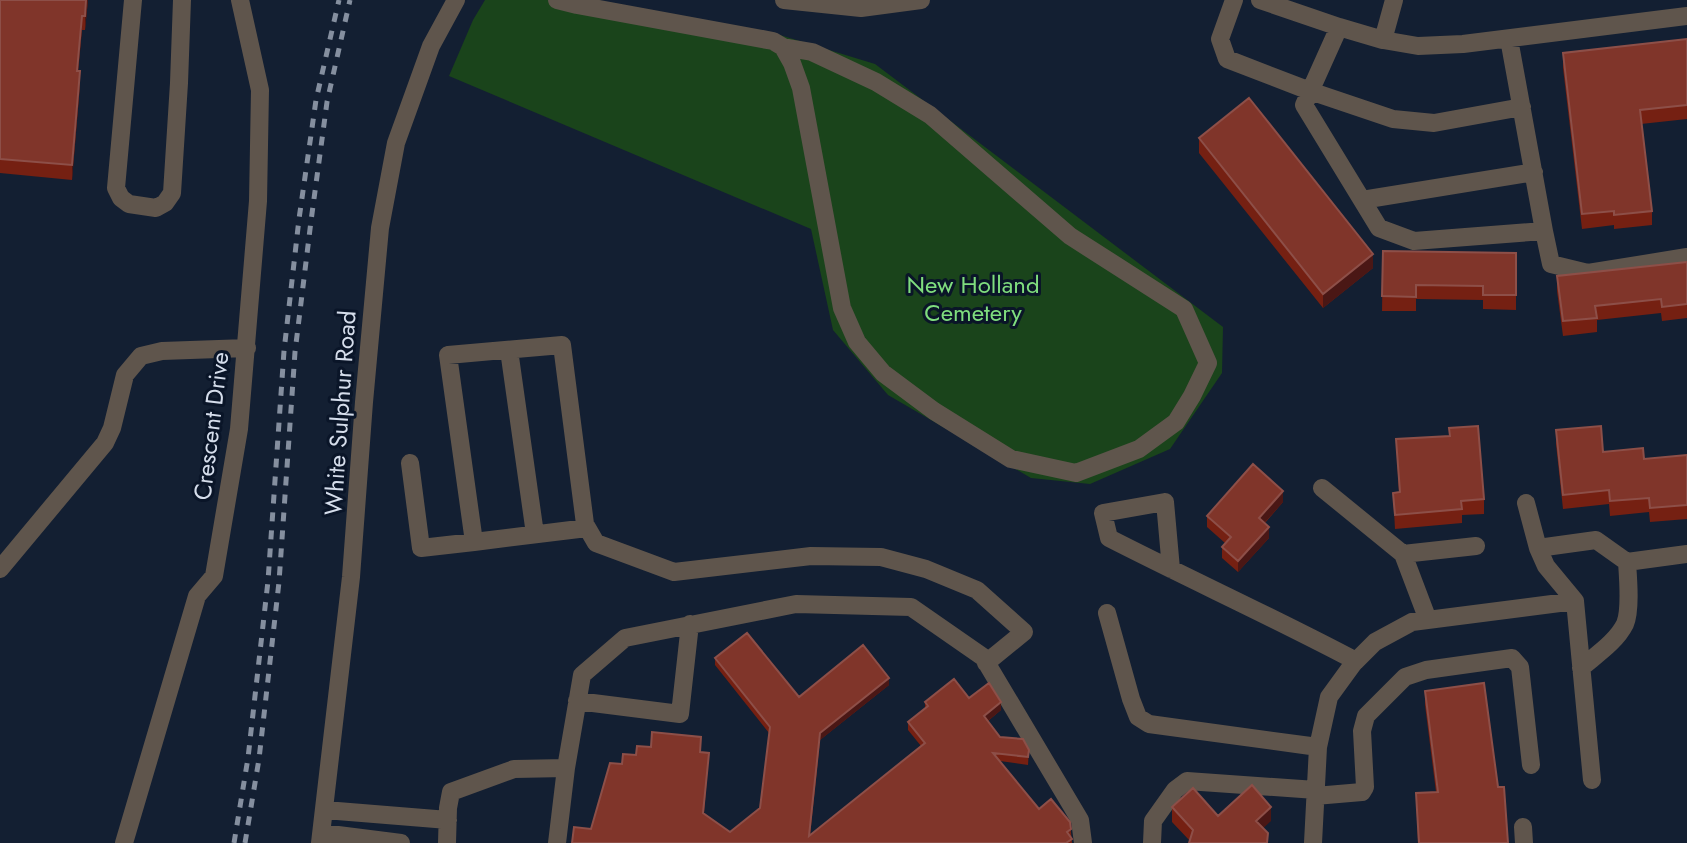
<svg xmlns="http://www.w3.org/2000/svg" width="1687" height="843" font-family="Jost,sans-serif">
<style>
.green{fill:#1a441b}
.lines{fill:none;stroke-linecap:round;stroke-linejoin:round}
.minor{stroke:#5f554c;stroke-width:18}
.rail{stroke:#858f9f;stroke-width:5;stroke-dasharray:9 9;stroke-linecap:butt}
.wall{fill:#752012}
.shaded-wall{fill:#4a1715}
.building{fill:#80352a;stroke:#8d4f48;stroke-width:2}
.labels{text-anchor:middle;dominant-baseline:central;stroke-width:6;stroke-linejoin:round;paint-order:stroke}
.park-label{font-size:24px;fill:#7fdd7e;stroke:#0a1528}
.street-label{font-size:24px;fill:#d5ddeb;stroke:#0a1528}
</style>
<rect width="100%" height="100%" fill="#131f32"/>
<path class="green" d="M 485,0 L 596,0 L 770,32 L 875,64 L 1223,327 L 1222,373 L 1170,449 L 1090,484 L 1031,478 L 888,395 L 833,330 L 811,229 L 449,76 L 473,20 Z"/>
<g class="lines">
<path class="minor" d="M 133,0 L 116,188 L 121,198 L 129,204 L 156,208 L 165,203 L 172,193 L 179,83 L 182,0
M 557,0 L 577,5 L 773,41 L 783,47 L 812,52 L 876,82 L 930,115 L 1070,236 L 1184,309 L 1208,363 L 1192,396 L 1176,422 L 1139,449 L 1076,473 L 1011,459 L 934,411 L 883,373 L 857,342 L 842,308 L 801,88 L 792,63 L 783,47
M 784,0 L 861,8 L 921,0
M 1234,0 L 1220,39 L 1227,59 L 1310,91 L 1393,119 L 1434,123 L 1522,107
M 1260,0 L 1339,27
M 1687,16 L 1463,44 L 1418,46 L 1383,40 L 1339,27 L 1304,105 L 1379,228 L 1414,241 L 1544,231 L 1551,264 L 1588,273 L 1687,257
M 1509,39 L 1544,231
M 1383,40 L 1394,0
M 1362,200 L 1534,172
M 509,350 L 535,534
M 410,463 L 421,548 L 474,542 L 448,355 L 562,345 L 585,524 L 596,543 L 674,572 L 811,556 L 881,557 L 926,569 L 977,590 L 1024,632 L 986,663
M 1322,488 L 1403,554
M 1526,503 L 1538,548 L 1546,566 L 1575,601 L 1592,780
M 474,542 L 587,528
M 1538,548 L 1596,540 L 1627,562 C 1628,577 1631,610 1625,624 C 1616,642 1596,655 1581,668
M 1627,562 L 1687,554
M 0,569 L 105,443 L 112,428 L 125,375 L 141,356 L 162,351 L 247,348
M 1171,569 L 1165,502 L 1103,513 L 1109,538 C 1191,580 1275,618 1356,661
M 1107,613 L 1131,699 L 1138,717 L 1149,724 L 1318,747
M 1428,620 L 1403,554 L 1476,546
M 577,701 L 680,714 L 690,624
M 1315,796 L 1362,792 L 1365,787 L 1362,731 L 1366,716 L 1405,677 L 1426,670 L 1512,658 L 1520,667 L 1531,765
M 325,810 L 448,820
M 1523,827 L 1524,843
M 322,833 L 401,843
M 124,843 L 197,596 L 214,576 L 239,429 L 258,201 L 260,90 L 240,0
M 320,843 L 351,577 L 364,402 L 380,228 L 396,143 L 431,46 L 456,0
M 447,843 L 448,808 L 451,792 L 514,769 L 566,768
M 557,843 L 566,768 L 582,675 L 625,638 L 796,604 L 911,607 L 983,657 L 1080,820 L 1083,843
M 1152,843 L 1153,821 L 1175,790 L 1187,781 L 1316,790
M 1313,843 L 1318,747 L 1329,697 L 1353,664 L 1375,642 L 1412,622 L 1575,601"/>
<path class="rail" d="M 234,843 L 248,758 L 268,581 L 284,351 L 299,219 L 316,100 L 339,0
M 245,843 L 259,759 L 279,582 L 295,352 L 311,221 L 327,102 L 350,0"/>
</g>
<path class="wall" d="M 0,0 L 88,0 L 85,30 L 82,30 L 78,71 L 80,85 L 72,180 L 0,173 Z
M 1687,39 L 1687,119 L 1641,124 L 1652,211 L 1652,225 L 1614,229 L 1614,225 L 1582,229 L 1563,68 L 1563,53 Z
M 1199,138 L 1373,268 L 1323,308 L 1199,153 Z
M 1383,251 L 1516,253 L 1516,310 L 1483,309 L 1483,300 L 1416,299 L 1416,311 L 1382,311 Z
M 1687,262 L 1687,318 L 1662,321 L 1661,313 L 1597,320 L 1597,332 L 1563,336 L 1557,291 L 1557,276 Z
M 1556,430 L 1603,452 L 1644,459 L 1687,455 L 1687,519 L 1650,522 L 1649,512 L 1610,516 L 1609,504 L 1563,509 L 1556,444 Z
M 1396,439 L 1484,499 L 1484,514 L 1462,515 L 1462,523 L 1395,529 L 1393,493 L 1399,493 Z
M 1283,502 L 1265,523 L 1269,538 L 1238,572 L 1222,558 L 1222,547 L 1225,543 L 1207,527 L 1207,516 Z
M 747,633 L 799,697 L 863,645 L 889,678 L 889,685 L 820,740 L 810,836 L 921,746 L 908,730 L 908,722 L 925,709 L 925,702 L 954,679 L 969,698 L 989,683 L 1001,702 L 1001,710 L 988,721 L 1000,737 L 1023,739 L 1029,750 L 1028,765 L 1000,761 L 1039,809 L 1051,799 L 1070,822 L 1072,843 L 572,843 L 574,827 L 591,829 L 610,763 L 622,764 L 623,754 L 636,755 L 637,746 L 651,747 L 652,732 L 701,737 L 700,752 L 709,753 L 704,813 L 730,832 L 760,808 L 769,733 L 715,665 L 715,658 Z
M 1425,691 L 1498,787 L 1508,843 L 1418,843 L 1416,793 L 1436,792 L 1425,705 Z
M 1172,807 L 1218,816 L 1271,821 L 1190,841 L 1172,822 Z"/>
<path class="shaded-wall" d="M 86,0 L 88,0 L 85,30 L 85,16 Z
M 82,16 L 82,30 L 77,85 L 77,71 Z
M 80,71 L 80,85 L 72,180 L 72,165 Z
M 1373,254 L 1373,268 L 1323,308 L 1323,294 Z
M 1283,491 L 1283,502 L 1259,529 L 1259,518 Z
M 1269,527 L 1269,538 L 1238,572 L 1238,561 Z
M 889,678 L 889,685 L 820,740 L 809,843 L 820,733 Z
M 1001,702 L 1001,710 L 984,724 L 984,716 Z
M 1271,807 L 1271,821 L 1256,835 L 1256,821 Z"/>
<path class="building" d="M 0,0 L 86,0 L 85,16 L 82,16 L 77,71 L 80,71 L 72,165 L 0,159 Z
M 1687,39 L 1687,105 L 1640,110 L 1652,211 L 1614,215 L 1614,211 L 1582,214 L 1563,53 Z
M 1249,98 L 1373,254 L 1323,294 L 1199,138 Z
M 1383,251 L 1516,253 L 1516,295 L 1483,295 L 1483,286 L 1416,285 L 1416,297 L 1382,296 Z
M 1687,262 L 1687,304 L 1662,307 L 1661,299 L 1595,306 L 1597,318 L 1563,321 L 1557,276 Z
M 1478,426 L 1484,499 L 1461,501 L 1462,509 L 1395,515 L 1393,493 L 1400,492 L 1396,439 L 1450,436 L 1449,428 Z
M 1601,426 L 1603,452 L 1643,448 L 1644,459 L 1687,455 L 1687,505 L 1650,508 L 1649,498 L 1610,501 L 1609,490 L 1563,495 L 1556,430 Z
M 1253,464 L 1283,491 L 1259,518 L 1269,527 L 1238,561 L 1222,547 L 1231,537 L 1207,516 Z
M 747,633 L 799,697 L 863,645 L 889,678 L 820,733 L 809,836 L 925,743 L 908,722 L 928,706 L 925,702 L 954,679 L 969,698 L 989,683 L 1001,702 L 984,716 L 1000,737 L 1023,739 L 1029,750 L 1028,757 L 993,753 L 1039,809 L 1051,799 L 1070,822 L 1071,829 L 1067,832 L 1072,839 L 1066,843 L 572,843 L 574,827 L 591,829 L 610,763 L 622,764 L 623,754 L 636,755 L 637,746 L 651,747 L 652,732 L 701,737 L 700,752 L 709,753 L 703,813 L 730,832 L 760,808 L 770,727 L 715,658 Z
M 1484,683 L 1498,787 L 1504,787 L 1508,843 L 1419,843 L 1416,793 L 1438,792 L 1425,691 Z
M 1252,785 L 1271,807 L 1256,821 L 1268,833 L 1267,843 L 1189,843 L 1193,830 L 1172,807 L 1193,788 L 1218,816 Z"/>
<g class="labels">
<g class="park-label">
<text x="973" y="284">New Holland<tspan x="973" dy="28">Cemetery</tspan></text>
</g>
<g class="street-label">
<text transform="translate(340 413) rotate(-86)">White Sulphur Road</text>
<text transform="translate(211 426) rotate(-83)">Crescent Drive</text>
</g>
</g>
</svg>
